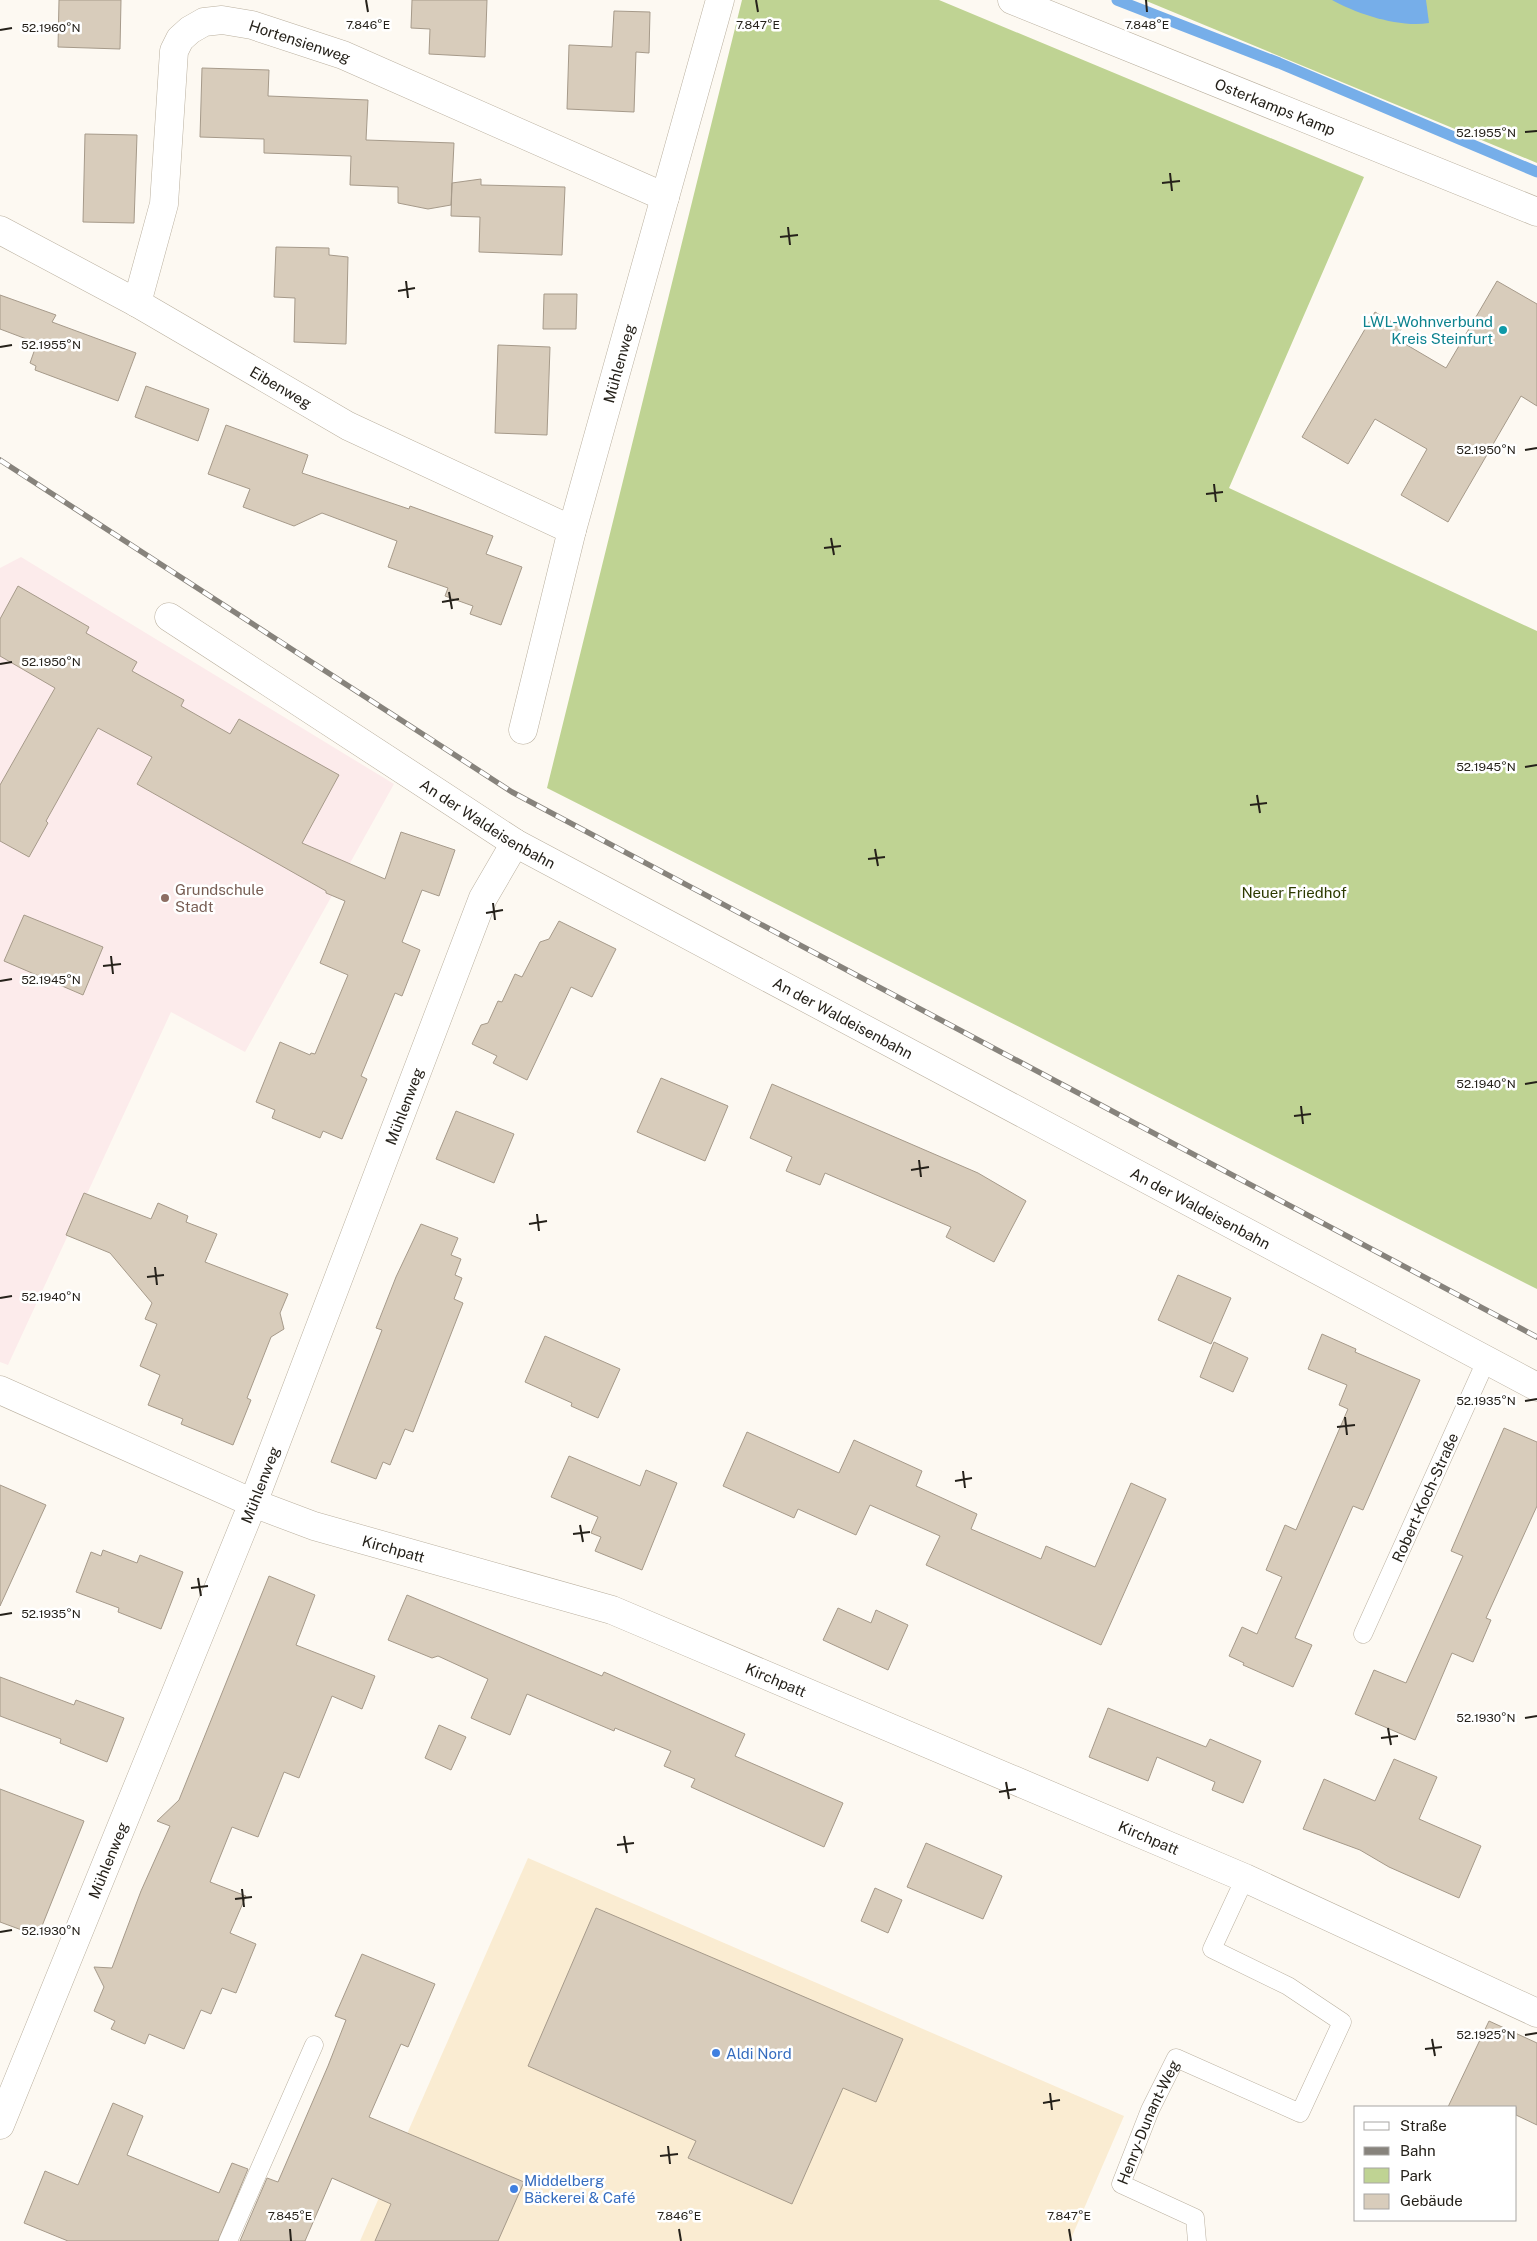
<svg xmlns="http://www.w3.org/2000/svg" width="1537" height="2241" font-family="'Public Sans',sans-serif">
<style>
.built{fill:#faecd2}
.education{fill:#fcebeb}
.green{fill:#bfd393}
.water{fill:#76aee9}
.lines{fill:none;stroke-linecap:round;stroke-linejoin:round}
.stream{stroke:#76aee9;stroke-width:11}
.building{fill:#d8ccbb;stroke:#a69a8a}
.service-casing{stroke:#bab09f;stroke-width:19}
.minor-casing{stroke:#bab09f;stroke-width:29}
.service{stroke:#fff;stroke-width:18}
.minor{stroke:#fff;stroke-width:28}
.rail-casing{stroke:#87837c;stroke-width:5.5}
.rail{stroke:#fff;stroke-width:4;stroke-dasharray:11;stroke-linecap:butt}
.ticks{fill:none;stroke:#25211a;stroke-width:2}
.culture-dot{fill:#0f9aa8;stroke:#fff;stroke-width:2}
.education-dot{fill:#8d6e63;stroke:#fff;stroke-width:2}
.shop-dot{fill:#3f7fe0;stroke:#fff;stroke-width:2}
.labels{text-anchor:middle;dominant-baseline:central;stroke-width:5;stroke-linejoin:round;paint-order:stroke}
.street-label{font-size:15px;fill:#25211a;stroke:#fff}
.culture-label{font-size:15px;fill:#0d838f;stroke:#fff;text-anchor:end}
.education-label{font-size:15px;fill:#785e54;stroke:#fff;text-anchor:start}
.park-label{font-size:15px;fill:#2d3a00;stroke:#fff}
.shop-label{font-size:15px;fill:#366cbe;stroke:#fff;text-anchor:start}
.ticks-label{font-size:12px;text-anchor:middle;fill:#25211a;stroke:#fff;stroke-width:5;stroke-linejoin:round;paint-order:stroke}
</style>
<rect width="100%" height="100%" fill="#fdf9f2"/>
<path class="built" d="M 528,1858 L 1124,2116 L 1070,2241 L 360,2241 Z"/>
<path class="education" d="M 21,557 L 394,784 L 245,1052 L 171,1012 L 8,1365 L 0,1362 L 0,568 Z"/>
<path class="green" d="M 742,0 L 939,0 L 1364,177 L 1229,488 L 1537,631 L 1537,1289 L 547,788 Z
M 1144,0 L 1537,0 L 1537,163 Z"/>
<path class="water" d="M 1332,0 L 1426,0 L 1429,23 C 1400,28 1357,14 1332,0 Z"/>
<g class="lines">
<path class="stream" d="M 1117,0 L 1279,63 L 1537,172"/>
</g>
<path class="building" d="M 59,0 L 121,0 L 120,49 L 58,47 Z
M 412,0 L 487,0 L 485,57 L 429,54 L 430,29 L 411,28 Z
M 614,11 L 650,12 L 649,53 L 636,52 L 634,112 L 567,109 L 569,45 L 612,47 Z
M 202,68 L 269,70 L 268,96 L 368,100 L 366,140 L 454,143 L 451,205 L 428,209 L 398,203 L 398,187 L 350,185 L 351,156 L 264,153 L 264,139 L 200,137 Z
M 85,134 L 137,135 L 134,223 L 83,222 Z
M 481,179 L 481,185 L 565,187 L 562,255 L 479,252 L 480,217 L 451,216 L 452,183 Z
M 276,247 L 329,248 L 329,255 L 348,257 L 346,344 L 294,342 L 295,298 L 274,297 Z
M 1497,281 L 1537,304 L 1537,406 L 1521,396 L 1448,522 L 1401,495 L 1427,449 L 1375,419 L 1348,464 L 1302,437 L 1375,312 L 1402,328 L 1395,338 L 1446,368 Z
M 544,294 L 577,294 L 576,329 L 543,329 Z
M 0,295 L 56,315 L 52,322 L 136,353 L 118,401 L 35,370 L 36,366 L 30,363 L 37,343 L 0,329 Z
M 498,345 L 550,347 L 547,435 L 495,433 Z
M 146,386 L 209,409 L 198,441 L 135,417 Z
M 226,425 L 308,455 L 302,473 L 409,509 L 410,506 L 493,536 L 486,554 L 522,567 L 501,625 L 470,614 L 473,606 L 445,596 L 448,588 L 388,567 L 397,541 L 322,513 L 294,526 L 243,507 L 250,489 L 208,474 Z
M 18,586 L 89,627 L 86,633 L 137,662 L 132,671 L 184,700 L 181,706 L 230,734 L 239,719 L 339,775 L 302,843 L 385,879 L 401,832 L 455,850 L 439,896 L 422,890 L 402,942 L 420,950 L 402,996 L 395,993 L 361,1076 L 367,1079 L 342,1139 L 323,1131 L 320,1138 L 272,1118 L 275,1110 L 256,1102 L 280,1042 L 310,1055 L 311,1053 L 315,1054 L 348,975 L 320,963 L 345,901 L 326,893 L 326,891 L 137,784 L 152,757 L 98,728 L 46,821 L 48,823 L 29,857 L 0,841 L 0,785 L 55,688 L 0,656 L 0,619 Z
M 24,915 L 103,947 L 83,995 L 4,961 Z
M 559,921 L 616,949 L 592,997 L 571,987 L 527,1080 L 493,1063 L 497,1056 L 472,1044 L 481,1025 L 488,1023 L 498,1001 L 502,1002 L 515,974 L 522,977 L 540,942 L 549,939 Z
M 661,1078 L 728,1106 L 705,1161 L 637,1132 Z
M 772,1084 L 978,1173 L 1026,1201 L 994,1262 L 946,1237 L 951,1227 L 825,1173 L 820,1185 L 786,1171 L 792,1157 L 750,1138 Z
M 456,1111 L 514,1134 L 494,1183 L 436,1159 Z
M 84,1193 L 151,1219 L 158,1203 L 188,1216 L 186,1222 L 217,1234 L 205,1262 L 288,1294 L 280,1313 L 284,1329 L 271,1337 L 247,1398 L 251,1400 L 233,1445 L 181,1424 L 183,1419 L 148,1405 L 160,1375 L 140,1366 L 157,1324 L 145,1319 L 152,1303 L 110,1253 L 66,1235 Z
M 421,1224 L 458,1238 L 451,1255 L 461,1259 L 455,1275 L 462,1278 L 454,1299 L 463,1303 L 413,1432 L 405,1429 L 390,1465 L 383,1462 L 376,1479 L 331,1462 L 382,1330 L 376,1328 L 396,1277 Z
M 1178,1275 L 1231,1298 L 1211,1344 L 1158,1320 Z
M 1322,1334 L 1356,1349 L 1355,1352 L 1420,1380 L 1363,1510 L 1353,1506 L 1295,1638 L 1312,1645 L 1293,1687 L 1243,1665 L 1244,1663 L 1229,1656 L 1242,1627 L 1257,1634 L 1282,1577 L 1266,1570 L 1285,1525 L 1296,1530 L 1348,1409 L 1339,1405 L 1347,1385 L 1308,1369 Z
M 545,1336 L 620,1369 L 598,1418 L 571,1406 L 572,1403 L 525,1382 Z
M 1214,1342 L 1248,1358 L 1233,1392 L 1200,1377 Z
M 1504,1428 L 1537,1442 L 1537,1506 L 1486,1618 L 1491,1620 L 1473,1662 L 1452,1653 L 1415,1740 L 1355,1714 L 1374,1670 L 1406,1683 L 1463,1556 L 1451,1551 Z
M 747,1432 L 839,1473 L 854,1440 L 922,1471 L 916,1486 L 977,1514 L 971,1529 L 1041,1559 L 1046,1546 L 1095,1567 L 1131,1483 L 1166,1499 L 1101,1645 L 926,1565 L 940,1536 L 870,1505 L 856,1535 L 798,1509 L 794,1518 L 723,1486 Z
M 569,1456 L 640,1486 L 646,1470 L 677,1483 L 642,1570 L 595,1551 L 601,1537 L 591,1533 L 598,1517 L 551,1497 Z
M 0,1485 L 46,1505 L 0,1606 Z
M 103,1550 L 137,1563 L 140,1555 L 183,1572 L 161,1629 L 118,1612 L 119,1608 L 76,1592 L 91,1552 L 101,1556 Z
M 269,1576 L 315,1595 L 296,1645 L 375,1676 L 362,1709 L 332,1696 L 299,1778 L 284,1772 L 258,1837 L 232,1827 L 210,1882 L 246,1896 L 230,1933 L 256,1944 L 236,1993 L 222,1988 L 211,2014 L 201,2010 L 184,2049 L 149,2034 L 145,2044 L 111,2029 L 115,2021 L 94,2011 L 104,1987 L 94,1967 L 112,1968 L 141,1891 L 170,1826 L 157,1821 L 179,1800 Z
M 407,1595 L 602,1676 L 604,1672 L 745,1734 L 735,1756 L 843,1803 L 824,1847 L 691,1787 L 695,1779 L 664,1766 L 671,1751 L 615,1728 L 614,1731 L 527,1694 L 510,1735 L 471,1718 L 488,1679 L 438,1656 L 432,1658 L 388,1640 Z
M 838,1608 L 871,1623 L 876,1610 L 908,1625 L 888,1670 L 823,1640 Z
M 0,1677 L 74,1705 L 76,1700 L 124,1718 L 107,1762 L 60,1743 L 61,1739 L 0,1716 Z
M 1108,1708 L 1206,1747 L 1210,1739 L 1261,1761 L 1243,1803 L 1212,1790 L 1215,1782 L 1157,1757 L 1148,1781 L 1089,1757 Z
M 439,1725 L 466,1737 L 451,1770 L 425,1758 Z
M 1394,1759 L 1437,1777 L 1419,1819 L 1481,1846 L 1459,1898 L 1389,1867 L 1360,1850 L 1303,1829 L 1324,1779 L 1375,1801 Z
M 0,1789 L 84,1821 L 38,1936 L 0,1922 Z
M 926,1843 L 1002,1876 L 983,1919 L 907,1887 Z
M 875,1888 L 902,1900 L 888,1933 L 861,1921 Z
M 596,1908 L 903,2039 L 876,2102 L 843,2088 L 792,2204 L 688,2158 L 696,2141 L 528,2066 Z
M 362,1954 L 435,1984 L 408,2047 L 401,2044 L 369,2117 L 524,2182 L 498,2241 L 375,2241 L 391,2204 L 332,2178 L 305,2241 L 240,2241 L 267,2178 L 278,2182 L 328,2066 L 346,2020 L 335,2016 Z
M 1489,2021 L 1537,2043 L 1537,2125 L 1516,2115 L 1516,2107 L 1448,2107 Z
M 113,2103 L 143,2116 L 127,2155 L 219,2193 L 232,2163 L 248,2169 L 218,2241 L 68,2241 L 24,2223 L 45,2171 L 78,2185 Z"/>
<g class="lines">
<g class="service-casing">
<g id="service">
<path id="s1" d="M 1363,1634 L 1486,1361"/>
<path d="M 228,2241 L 314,2045"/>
<path id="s2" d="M 1197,2241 L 1195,2218 L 1121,2184 L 1150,2110 L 1176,2058 L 1300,2113 L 1342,2022 L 1288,1986 L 1212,1949 L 1245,1878"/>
</g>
</g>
<g class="minor-casing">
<g id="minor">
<path id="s3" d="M 1012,0 L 1537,212"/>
<path id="s4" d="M 0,230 L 137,303 L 348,426 L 572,530"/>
<path id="s5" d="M 137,303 L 164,204 L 174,51 L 180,39 L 190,30 L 204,22 L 222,20 L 252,25 L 343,55 L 665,197"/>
<path id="s6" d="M 169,617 L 515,843 L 1537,1387"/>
<path id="s7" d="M 523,730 L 572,530 L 720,0"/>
<path id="s8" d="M 0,1390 L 253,1503 L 314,1526 L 612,1610 L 1245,1878 L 1537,2013"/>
<path id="s9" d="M 0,2125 L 253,1503 L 483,898 L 515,843"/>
</g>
</g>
<use href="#service" class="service"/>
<use href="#minor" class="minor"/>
<g class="rail-casing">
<path id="rail" d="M 0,460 L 512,792 L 1537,1337"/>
</g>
<use href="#rail" class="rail"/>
</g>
<path class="ticks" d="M 366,0 L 368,12M 756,0 L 758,12M 1146,0 L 1147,12M 0,30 L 12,28M 1525,132 L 1537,131M 1170,173 L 1172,191M 1162,183 L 1180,181M 788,227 L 790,245M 780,237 L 798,235M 406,281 L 408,298M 398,291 L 415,288M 0,347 L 12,345M 1525,450 L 1537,448M 1214,484 L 1216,502M 1206,494 L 1223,492M 831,538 L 834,555M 824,548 L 841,546M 449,592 L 452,609M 442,602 L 459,599M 0,664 L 12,662M 1525,767 L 1537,765M 1257,795 L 1260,813M 1250,805 L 1267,803M 875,849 L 878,866M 868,859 L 885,857M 493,903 L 495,920M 486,913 L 503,910M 111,956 L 113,974M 103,966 L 121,964M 0,981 L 12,979M 1525,1084 L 1537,1082M 1301,1106 L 1303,1124M 1294,1116 L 1311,1114M 919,1160 L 921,1177M 911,1170 L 929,1167M 537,1214 L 539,1231M 529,1224 L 547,1221M 155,1267 L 157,1285M 147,1277 L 164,1275M 0,1298 L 12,1296M 1525,1401 L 1537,1399M 1345,1417 L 1347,1435M 1337,1427 L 1355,1425M 963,1471 L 965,1488M 955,1481 L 972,1478M 580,1525 L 583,1542M 573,1534 L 590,1532M 198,1578 L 201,1596M 191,1588 L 208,1586M 0,1615 L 12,1613M 1525,1718 L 1537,1716M 1388,1728 L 1391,1745M 1381,1738 L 1398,1736M 1006,1782 L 1009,1799M 999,1792 L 1016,1789M 624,1836 L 627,1853M 617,1845 L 634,1843M 242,1889 L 244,1907M 235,1899 L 252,1897M 0,1932 L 12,1930M 1525,2035 L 1537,2033M 1432,2039 L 1435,2056M 1425,2049 L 1442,2047M 1050,2093 L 1052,2110M 1043,2103 L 1060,2100M 668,2146 L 670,2164M 660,2156 L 678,2154M 290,2229 L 291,2241M 679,2229 L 681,2241M 1069,2229 L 1071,2241"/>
<circle class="culture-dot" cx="1503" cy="330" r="5"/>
<circle class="education-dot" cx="165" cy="898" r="5"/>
<g class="shop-dot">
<circle cx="716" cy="2053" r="5"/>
<circle cx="514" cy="2189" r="5"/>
</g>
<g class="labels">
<g class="street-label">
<text stroke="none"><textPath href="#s5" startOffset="398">Hortensienweg</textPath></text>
<text stroke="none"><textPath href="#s3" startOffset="284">Osterkamps Kamp</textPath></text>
<text stroke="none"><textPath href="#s7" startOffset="379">Mühlenweg</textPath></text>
<text stroke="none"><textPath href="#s4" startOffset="322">Eibenweg</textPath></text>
<text stroke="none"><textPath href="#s6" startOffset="380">An der Waldeisenbahn</textPath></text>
<text stroke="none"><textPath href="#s6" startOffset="785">An der Waldeisenbahn</textPath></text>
<text stroke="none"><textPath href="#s9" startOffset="1096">Mühlenweg</textPath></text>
<text stroke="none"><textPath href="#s6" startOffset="1190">An der Waldeisenbahn</textPath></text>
<text stroke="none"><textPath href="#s9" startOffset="691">Mühlenweg</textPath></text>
<text stroke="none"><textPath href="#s1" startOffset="150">Robert-Koch-Straße</textPath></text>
<text stroke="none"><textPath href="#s8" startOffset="425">Kirchpatt</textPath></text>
<text stroke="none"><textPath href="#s8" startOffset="830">Kirchpatt</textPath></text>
<text stroke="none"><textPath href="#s8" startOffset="1235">Kirchpatt</textPath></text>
<text stroke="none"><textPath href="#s9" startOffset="286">Mühlenweg</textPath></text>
<text stroke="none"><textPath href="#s2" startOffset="172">Henry-Dunant-Weg</textPath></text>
</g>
<g class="culture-label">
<text x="1493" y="321">LWL-Wohnverbund<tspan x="1493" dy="17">Kreis Steinfurt</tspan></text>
</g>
<g class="education-label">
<text x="175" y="889">Grundschule<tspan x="175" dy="17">Stadt</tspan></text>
</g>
<g class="park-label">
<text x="1294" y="892">Neuer Friedhof</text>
</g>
<g class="shop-label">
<text x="726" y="2053">Aldi Nord</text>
<text x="524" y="2180">Middelberg<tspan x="524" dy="17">Bäckerei &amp; Café</tspan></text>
</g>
</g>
<g class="ticks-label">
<text x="368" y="29">7.846°E</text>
<text x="758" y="29">7.847°E</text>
<text x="1147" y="29">7.848°E</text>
<text x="51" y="32">52.1960°N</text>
<text x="1486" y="137">52.1955°N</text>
<text x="51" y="349">52.1955°N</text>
<text x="1486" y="454">52.1950°N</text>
<text x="51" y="666">52.1950°N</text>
<text x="1486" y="771">52.1945°N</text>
<text x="51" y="984">52.1945°N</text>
<text x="1486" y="1088">52.1940°N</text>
<text x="51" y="1301">52.1940°N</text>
<text x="1486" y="1405">52.1935°N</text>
<text x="51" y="1618">52.1935°N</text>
<text x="1486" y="1722">52.1930°N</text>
<text x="51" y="1935">52.1930°N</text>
<text x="1486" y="2039">52.1925°N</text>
<text x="290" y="2220">7.845°E</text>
<text x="679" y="2220">7.846°E</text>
<text x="1069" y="2220">7.847°E</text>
</g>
<rect x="1354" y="2106" width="162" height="115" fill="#ffffff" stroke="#a8a6a3"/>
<rect x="1364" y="2122" width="25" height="8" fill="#ffffff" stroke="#a8a6a3"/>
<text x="1400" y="2131" font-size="15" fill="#25211a">Straße</text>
<rect x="1364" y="2147" width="25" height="8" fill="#87837c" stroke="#a8a6a3"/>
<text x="1400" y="2156" font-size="15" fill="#25211a">Bahn</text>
<rect x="1364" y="2168" width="25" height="15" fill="#bfd393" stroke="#a8a6a3"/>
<text x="1400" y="2181" font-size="15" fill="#25211a">Park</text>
<rect x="1364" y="2194" width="25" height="15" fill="#d8ccbb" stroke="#a8a6a3"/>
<text x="1400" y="2206" font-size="15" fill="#25211a">Gebäude</text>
</svg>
